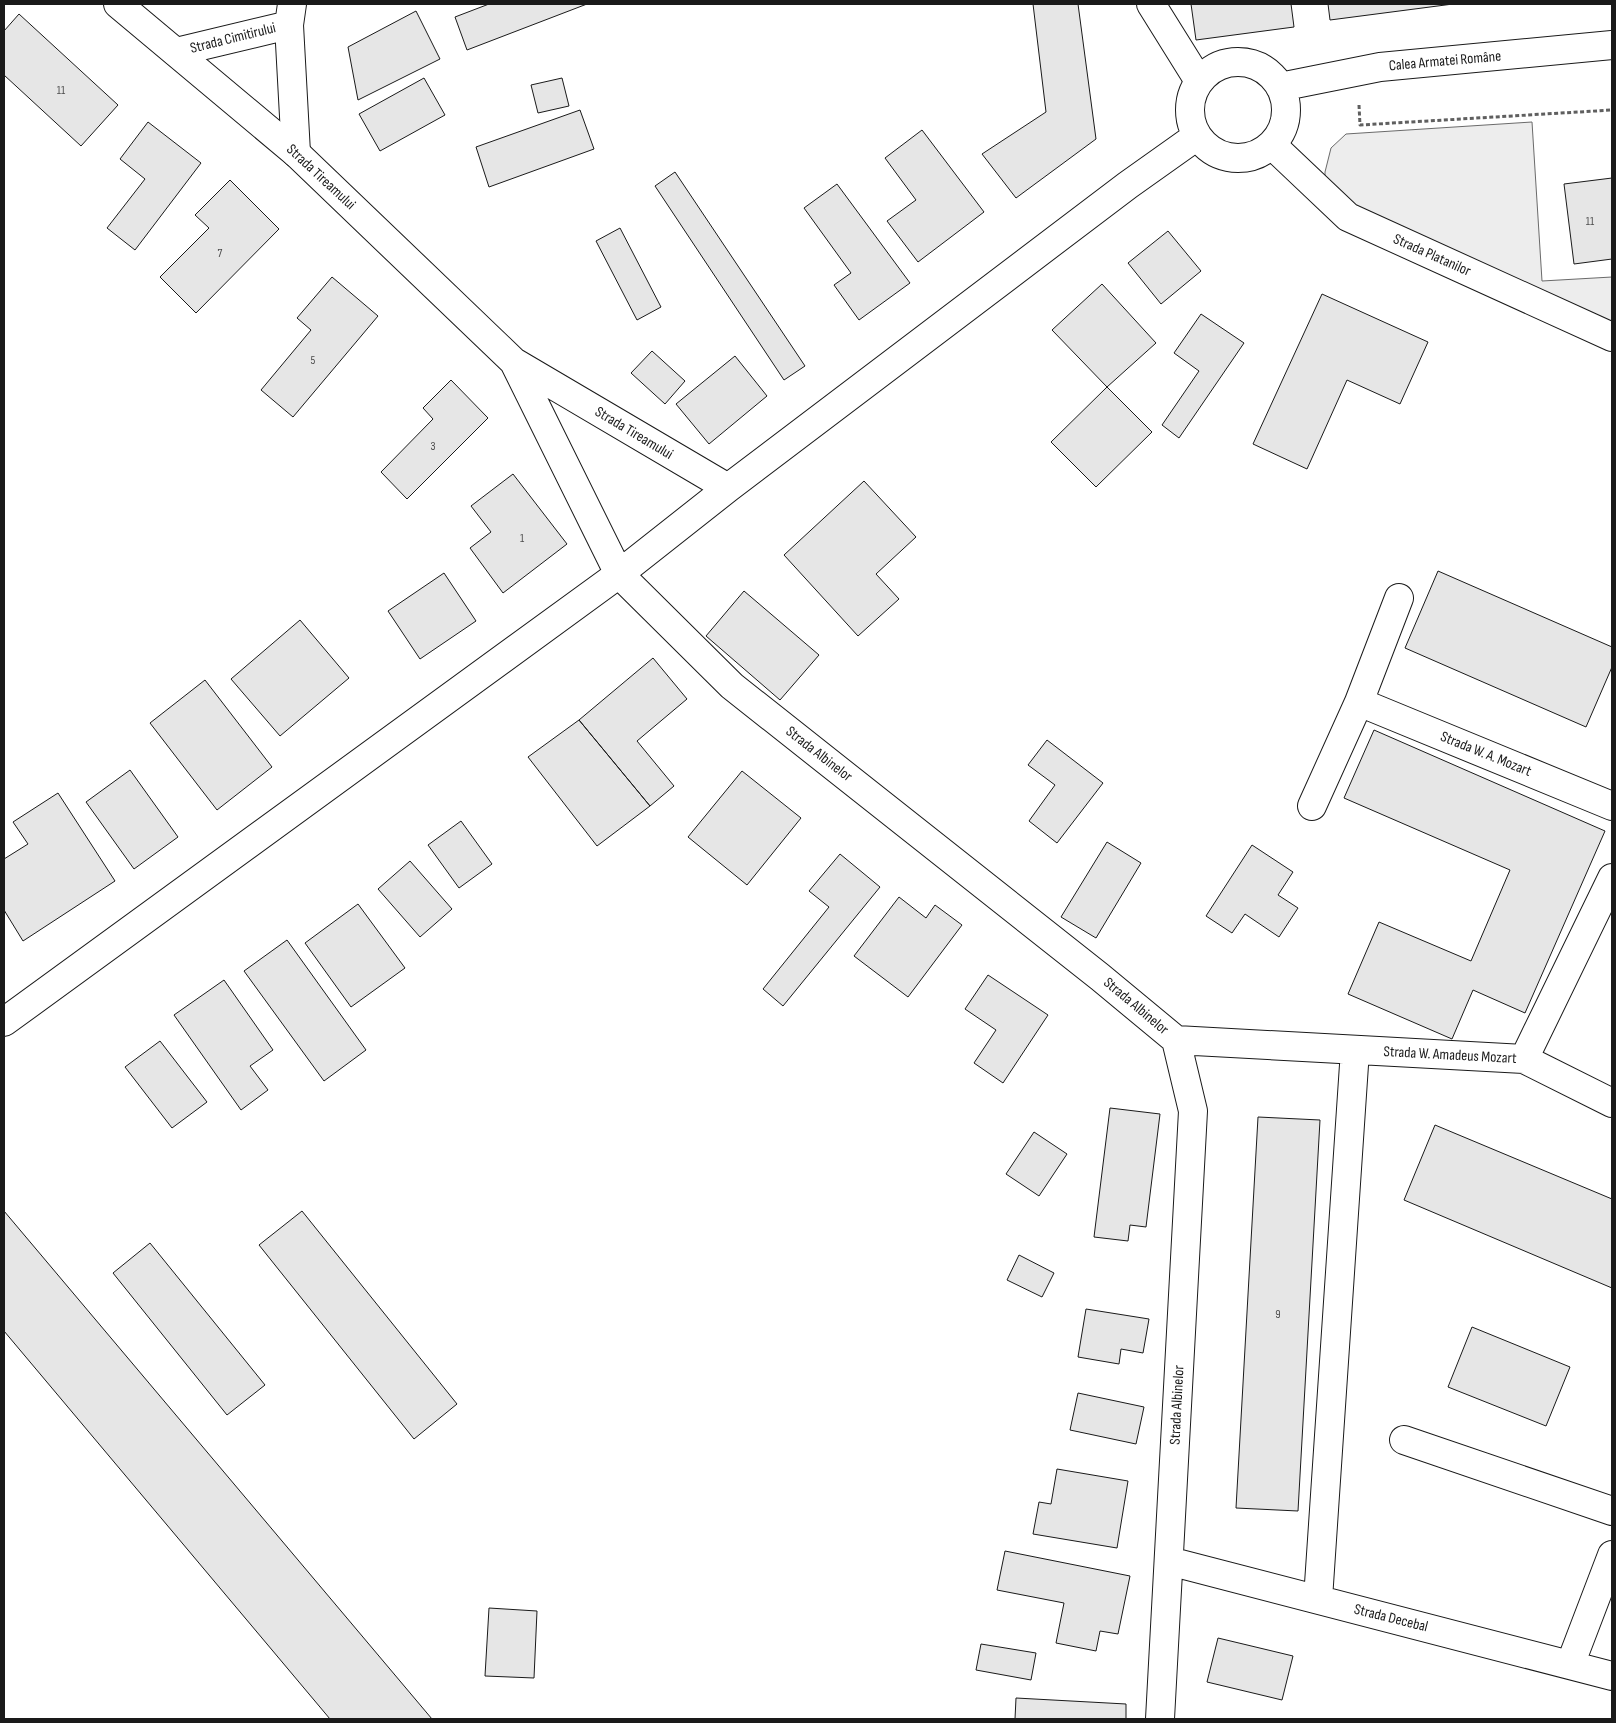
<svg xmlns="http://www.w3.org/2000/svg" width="1616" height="1723" font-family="'Sofia Sans Condensed',sans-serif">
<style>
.built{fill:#ededed;stroke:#6a6a6a}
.building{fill:#e6e6e6;stroke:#1a1a1a}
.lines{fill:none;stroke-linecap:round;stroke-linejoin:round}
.minor-casing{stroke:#1a1a1a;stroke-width:30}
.major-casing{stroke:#1a1a1a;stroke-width:30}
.path{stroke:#5f5f5f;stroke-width:3;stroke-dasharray:4 2.5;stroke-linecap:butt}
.minor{stroke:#fff;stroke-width:28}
.major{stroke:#fff;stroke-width:28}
.labels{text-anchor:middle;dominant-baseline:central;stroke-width:4;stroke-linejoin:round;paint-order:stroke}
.number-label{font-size:12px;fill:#4d4d4d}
.street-label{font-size:15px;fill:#1a1a1a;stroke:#fff}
</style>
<rect width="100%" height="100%" fill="#fff"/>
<path class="built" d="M 1532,122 L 1542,281 L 1612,277 L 1612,336 L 1325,200 L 1325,172 L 1331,148 L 1346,134 Z"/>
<path class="building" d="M 489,4 L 587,4 L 467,50 L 455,17 Z
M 1033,4 L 1078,4 L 1096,139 L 1016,198 L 982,154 L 1046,112 Z
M 1191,4 L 1291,4 L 1294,27 L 1196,40 Z
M 1328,4 L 1453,4 L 1330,20 Z
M 416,11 L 440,59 L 358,100 L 348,47 Z
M 19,14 L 118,105 L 81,146 L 4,75 L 4,31 Z
M 424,78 L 445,115 L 380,151 L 359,114 Z
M 562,78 L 569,106 L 538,113 L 531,85 Z
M 580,110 L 594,149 L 489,187 L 476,147 Z
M 148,122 L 201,163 L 135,250 L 107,228 L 145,179 L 120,159 Z
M 922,130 L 984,212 L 918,262 L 887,221 L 916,200 L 885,158 Z
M 675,172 L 805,366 L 784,380 L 655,186 Z
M 1612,178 L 1612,259 L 1574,264 L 1564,184 Z
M 230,180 L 279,229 L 196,313 L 160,277 L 209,228 L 195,215 Z
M 837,184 L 910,283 L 859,320 L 834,285 L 851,273 L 804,208 Z
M 620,228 L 661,307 L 637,320 L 596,241 Z
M 1168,231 L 1201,271 L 1161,304 L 1128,263 Z
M 332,277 L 378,316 L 293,417 L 261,390 L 311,330 L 297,318 Z
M 1102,284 L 1156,343 L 1107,387 L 1052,330 Z
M 1322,294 L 1428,342 L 1400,404 L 1347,380 L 1307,469 L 1253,444 Z
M 1201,314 L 1244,343 L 1179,438 L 1162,425 L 1199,371 L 1174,353 Z
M 652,351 L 685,381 L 665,404 L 631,373 Z
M 735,356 L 767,396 L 709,444 L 676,404 Z
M 451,380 L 488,418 L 407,499 L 381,472 L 433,419 L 423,408 Z
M 1107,387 L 1152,432 L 1096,487 L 1051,442 Z
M 513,474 L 567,544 L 503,593 L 470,548 L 491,532 L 471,506 Z
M 864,481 L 916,537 L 876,574 L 899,599 L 858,636 L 784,555 Z
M 1438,571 L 1612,647 L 1612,667 L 1586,727 L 1405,648 Z
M 444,573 L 476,621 L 420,659 L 388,611 Z
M 744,591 L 819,655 L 780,700 L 706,636 Z
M 300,620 L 349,678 L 280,736 L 231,679 Z
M 653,658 L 687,699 L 637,741 L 674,786 L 650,806 L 579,720 Z
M 205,680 L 272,767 L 217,810 L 150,723 Z
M 579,720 L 650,806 L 597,846 L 528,757 Z
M 1374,730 L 1605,831 L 1525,1013 L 1473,990 L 1452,1039 L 1348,994 L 1379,922 L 1471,961 L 1510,870 L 1344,798 Z
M 1047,740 L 1103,783 L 1057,843 L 1029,821 L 1055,785 L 1028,765 Z
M 130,770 L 178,837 L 134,869 L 86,802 Z
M 742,771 L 801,818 L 747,885 L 688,837 Z
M 58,793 L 115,881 L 23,941 L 4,910 L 4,859 L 28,844 L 13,822 Z
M 461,821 L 492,864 L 459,888 L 428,845 Z
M 1107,842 L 1141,863 L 1096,938 L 1061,917 Z
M 1252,845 L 1293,872 L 1278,895 L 1298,908 L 1279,937 L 1245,914 L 1232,933 L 1206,916 Z
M 840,854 L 880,887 L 783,1006 L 763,989 L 829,907 L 809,891 Z
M 410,861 L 452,909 L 420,937 L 378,889 Z
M 899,897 L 926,918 L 935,905 L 962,925 L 908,997 L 854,956 Z
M 358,904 L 405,968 L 351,1007 L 305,943 Z
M 287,940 L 366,1050 L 324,1081 L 244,971 Z
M 988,975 L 1048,1015 L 1003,1083 L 974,1063 L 996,1030 L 965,1009 Z
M 224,980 L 273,1050 L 250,1066 L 268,1090 L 241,1110 L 174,1015 Z
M 160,1041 L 207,1102 L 172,1128 L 125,1067 Z
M 1110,1108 L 1160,1114 L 1146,1227 L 1130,1225 L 1128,1241 L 1094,1237 Z
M 1258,1117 L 1320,1120 L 1298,1511 L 1236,1508 Z
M 1435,1125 L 1612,1199 L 1612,1288 L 1404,1200 Z
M 1034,1132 L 1067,1154 L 1039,1196 L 1006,1174 Z
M 4,1211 L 432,1719 L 330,1719 L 4,1331 Z
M 302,1211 L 457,1404 L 414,1439 L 259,1245 Z
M 150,1243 L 265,1385 L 227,1415 L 113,1273 Z
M 1019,1255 L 1054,1273 L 1042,1297 L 1007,1280 Z
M 1086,1309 L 1149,1319 L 1143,1353 L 1121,1349 L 1119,1364 L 1078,1357 Z
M 1472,1327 L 1570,1367 L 1546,1426 L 1448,1387 Z
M 1078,1393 L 1144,1407 L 1136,1444 L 1070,1430 Z
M 1057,1469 L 1128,1481 L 1117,1548 L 1033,1534 L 1039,1502 L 1051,1504 Z
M 1005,1551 L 1130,1576 L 1118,1634 L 1100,1631 L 1096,1651 L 1056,1643 L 1064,1603 L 997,1590 Z
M 489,1608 L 537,1611 L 534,1678 L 485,1676 Z
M 1218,1638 L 1293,1656 L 1282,1700 L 1207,1682 Z
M 981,1644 L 1036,1653 L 1031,1680 L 976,1670 Z
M 1016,1698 L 1126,1704 L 1126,1719 L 1015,1719 Z"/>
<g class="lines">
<g class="minor-casing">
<path id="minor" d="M 292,4 L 289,25 L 296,153
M 1151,4 L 1199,81
M 176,52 L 289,25
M 1272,145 L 1348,217 L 1612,337
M 619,574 L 732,686 L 1100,977 L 1176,1040 L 1193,1111 L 1160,1719
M 1359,702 L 1612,806
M 1312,806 L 1359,702 L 1399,598
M 1176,1040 L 1524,1059 L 1612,878
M 1524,1059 L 1612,1103
M 1404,1440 L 1612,1511
M 1169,1561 L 1612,1676
M 1318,1599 L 1355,1050
M 1570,1665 L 1612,1555"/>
</g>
<g class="major-casing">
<path id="major" d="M 118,4 L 296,153 L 514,362 L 728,488
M1190 110a48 48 0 1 1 96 0a48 48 0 1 1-96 0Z
M 1280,87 L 1380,67 L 1612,45
M 514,362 L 619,574
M 4,1022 L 619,574 L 728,488 L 1128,185 L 1197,136"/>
</g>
<path class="path" d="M 1359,105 L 1360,125 L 1612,110"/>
<use href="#minor" class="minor"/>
<use href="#major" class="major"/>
</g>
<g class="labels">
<g class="number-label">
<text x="61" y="90">11</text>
<text x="1590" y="221">11</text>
<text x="220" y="253">7</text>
<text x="313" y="360">5</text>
<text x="433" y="446">3</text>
<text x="522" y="538">1</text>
<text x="1278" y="1314">9</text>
</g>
<g class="street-label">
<text transform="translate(233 38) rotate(-14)">Strada Cimitirului</text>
<text transform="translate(1445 61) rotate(-5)">Calea Armatei Române</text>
<text transform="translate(321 177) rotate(43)">Strada Tireamului</text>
<text transform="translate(1432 255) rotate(24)">Strada Platanilor</text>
<text transform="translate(634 433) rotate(31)">Strada Tireamului</text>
<text transform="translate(819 754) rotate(38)">Strada Albinelor</text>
<text transform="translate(1486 754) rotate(22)">Strada W. A. Mozart</text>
<text transform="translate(1136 1006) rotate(40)">Strada Albinelor</text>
<text transform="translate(1450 1055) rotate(3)">Strada W. Amadeus Mozart</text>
<text transform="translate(1177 1405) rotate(-87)">Strada Albinelor</text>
<text transform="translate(1391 1618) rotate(14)">Strada Decebal</text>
</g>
</g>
<rect width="1616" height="1723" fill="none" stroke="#1a1a1a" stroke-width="10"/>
</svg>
